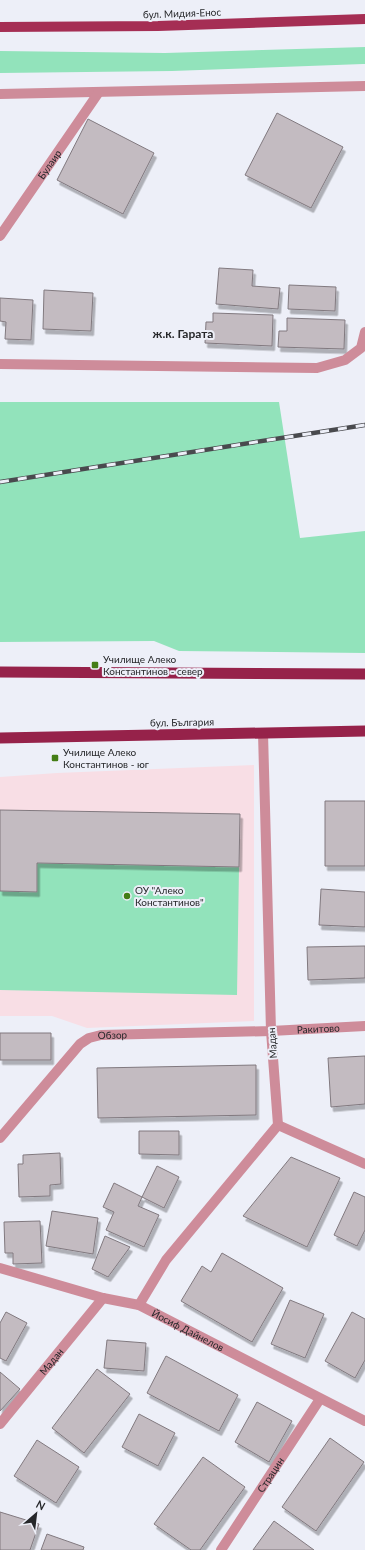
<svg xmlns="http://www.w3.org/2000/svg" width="365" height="1550" font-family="Lato,sans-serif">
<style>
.education{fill:#f8dee5}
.green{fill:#92e3bb}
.building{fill:#c3bbc1;stroke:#81797f;filter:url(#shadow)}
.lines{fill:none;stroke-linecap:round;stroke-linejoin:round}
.service{stroke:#ce8c9a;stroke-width:10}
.minor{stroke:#ce8c9a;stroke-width:10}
.primary{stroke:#a52e54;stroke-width:10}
.trunk{stroke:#96224a;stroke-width:11}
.rail-casing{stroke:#494a4e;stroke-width:4.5}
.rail{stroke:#edeff8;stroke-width:3;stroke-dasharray:9;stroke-linecap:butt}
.poi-dot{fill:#447d16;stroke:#edeff8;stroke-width:1.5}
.labels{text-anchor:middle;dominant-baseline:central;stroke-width:4;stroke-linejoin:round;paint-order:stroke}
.street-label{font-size:10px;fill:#26272a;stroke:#edeff8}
.poi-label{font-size:10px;fill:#26272a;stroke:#edeff8;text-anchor:start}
.quarter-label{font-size:12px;font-weight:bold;fill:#26272a;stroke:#edeff8}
</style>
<defs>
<filter id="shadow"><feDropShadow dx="2.5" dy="4.5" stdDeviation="0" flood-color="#0004"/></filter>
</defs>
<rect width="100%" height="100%" fill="#edeff8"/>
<path class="education" d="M 254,765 L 254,1021 L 87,1028 L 52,1016 L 0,1016 L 0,777 L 57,773 Z"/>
<path class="green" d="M 365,47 L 365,64 L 363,64 L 172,71 L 0,73 L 0,51 L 165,53 Z
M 0,402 L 279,402 L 300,538 L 365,531 L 365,653 L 179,651 L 154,641 L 0,642 Z
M 37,863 L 239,867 L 237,995 L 0,990 L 0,891 L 36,892 Z"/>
<path class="building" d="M 277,113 L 343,147 L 311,208 L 245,175 Z
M 88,119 L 154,153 L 123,214 L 57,180 Z
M 219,268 L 253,270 L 252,286 L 280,288 L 278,309 L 216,304 Z
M 289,285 L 336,287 L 335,311 L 288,309 Z
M 44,290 L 93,293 L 91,331 L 43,329 Z
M 0,298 L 33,300 L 31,340 L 5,339 L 6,322 L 0,321 Z
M 213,313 L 273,315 L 272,346 L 205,343 L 206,322 L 213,322 Z
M 287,318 L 345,320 L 344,349 L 278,347 L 279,331 L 287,331 Z
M 325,801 L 365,801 L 365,866 L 325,866 Z
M 0,810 L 240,814 L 239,867 L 37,863 L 37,892 L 0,891 Z
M 321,889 L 365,892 L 365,927 L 319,925 Z
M 365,946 L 365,978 L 308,980 L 307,947 Z
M 0,1033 L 51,1033 L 51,1060 L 0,1060 Z
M 365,1056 L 365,1104 L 331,1107 L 328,1058 Z
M 256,1065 L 256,1115 L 98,1118 L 97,1068 Z
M 139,1131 L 179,1131 L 179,1155 L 139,1154 Z
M 60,1153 L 61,1184 L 50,1185 L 50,1196 L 19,1197 L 18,1164 L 23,1164 L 23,1155 Z
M 291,1157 L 340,1178 L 307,1247 L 243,1216 Z
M 157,1166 L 179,1177 L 164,1208 L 142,1197 Z
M 114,1183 L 142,1197 L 138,1206 L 159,1215 L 144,1247 L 106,1230 L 114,1212 L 103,1207 Z
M 354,1192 L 365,1197 L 365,1230 L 357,1246 L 334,1235 Z
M 52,1211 L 98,1218 L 93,1254 L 46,1246 Z
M 40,1221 L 42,1263 L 13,1264 L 13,1253 L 5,1253 L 4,1222 Z
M 105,1236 L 130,1247 L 108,1277 L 92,1269 Z
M 222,1253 L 283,1288 L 252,1342 L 181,1301 L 202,1266 L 211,1272 Z
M 290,1300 L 324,1314 L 305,1358 L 271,1344 Z
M 6,1312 L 27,1323 L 6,1361 L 0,1358 L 0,1323 Z
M 352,1312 L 365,1319 L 365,1360 L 355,1378 L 325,1361 Z
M 107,1340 L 146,1343 L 144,1371 L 104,1368 Z
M 166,1356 L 238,1395 L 219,1431 L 147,1393 Z
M 97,1369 L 130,1394 L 84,1453 L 52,1428 Z
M 0,1372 L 20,1389 L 0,1411 Z
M 257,1402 L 292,1421 L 269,1462 L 235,1442 Z
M 139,1414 L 175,1433 L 158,1466 L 122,1447 Z
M 330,1438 L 364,1462 L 316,1531 L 282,1507 Z
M 37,1440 L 79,1467 L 56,1503 L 14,1476 Z
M 203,1457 L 245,1487 L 200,1550 L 191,1550 L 154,1524 Z
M 0,1512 L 39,1524 L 30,1550 L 0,1550 Z
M 274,1521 L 314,1550 L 253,1550 Z
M 47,1534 L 84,1547 L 83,1550 L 41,1550 Z"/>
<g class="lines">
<path class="service" d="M 0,94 L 365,86"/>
<g class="minor">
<path id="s1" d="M 0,236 L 99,92"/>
<path d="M 0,364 L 317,368 L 345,360 L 361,348 L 365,332"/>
<path d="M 278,1125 L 365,1164"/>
<path id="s2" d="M 0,1138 L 80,1044 L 89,1038 L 101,1035 L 271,1031 L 365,1026"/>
<path id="s3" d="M 0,1268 L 103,1298 L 139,1305 L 365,1421"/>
<path d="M 139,1305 L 166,1260 L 278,1125 L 271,1031 L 263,733"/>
<path id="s4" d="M 0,1424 L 103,1298"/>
<path id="s5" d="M 221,1550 L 320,1399"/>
</g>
<path class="primary" d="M 0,27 L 158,26 L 365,19"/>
<path class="trunk" d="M 0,672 L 365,674
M 0,738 L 365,731"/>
<g class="rail-casing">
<path id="rail" d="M 0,482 L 365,425"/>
</g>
<use href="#rail" class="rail"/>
</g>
<g class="poi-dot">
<rect x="91" y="661" width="8" height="8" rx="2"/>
<rect x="51" y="754" width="8" height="8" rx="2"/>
<circle cx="127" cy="896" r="4"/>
</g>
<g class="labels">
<g class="street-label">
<text transform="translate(182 13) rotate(-2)">бул. Мидия-Енос</text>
<text stroke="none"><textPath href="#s1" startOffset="87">Булаир</textPath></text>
<text transform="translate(182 722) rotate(-1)">бул. България</text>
<text stroke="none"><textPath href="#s2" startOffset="364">Ракитово</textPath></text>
<text stroke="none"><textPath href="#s2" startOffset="158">Обзор</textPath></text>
<text transform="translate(272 1043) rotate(-94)">Мадан</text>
<text stroke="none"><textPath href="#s3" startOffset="199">Йосиф Дайнелов</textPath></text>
<text stroke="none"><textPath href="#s4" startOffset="81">Мадан</textPath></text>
<text stroke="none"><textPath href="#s5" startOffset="90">Страцин</textPath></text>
</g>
<g class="poi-label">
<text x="103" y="659">Училище Алеко<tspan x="103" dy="12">Константинов - север</tspan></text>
<text x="63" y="752">Училище Алеко<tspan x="63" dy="12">Константинов - юг</tspan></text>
<text x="135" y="890">ОУ "Алеко<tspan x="135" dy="12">Константинов"</tspan></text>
</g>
<g class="quarter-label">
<text x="183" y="333">ж.к. Гарата</text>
</g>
</g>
<g transform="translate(36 1514) rotate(28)" stroke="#edeff8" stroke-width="3" paint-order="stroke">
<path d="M0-3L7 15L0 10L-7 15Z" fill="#26272a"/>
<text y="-6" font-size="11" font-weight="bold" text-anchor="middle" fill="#26272a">N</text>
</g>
</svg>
